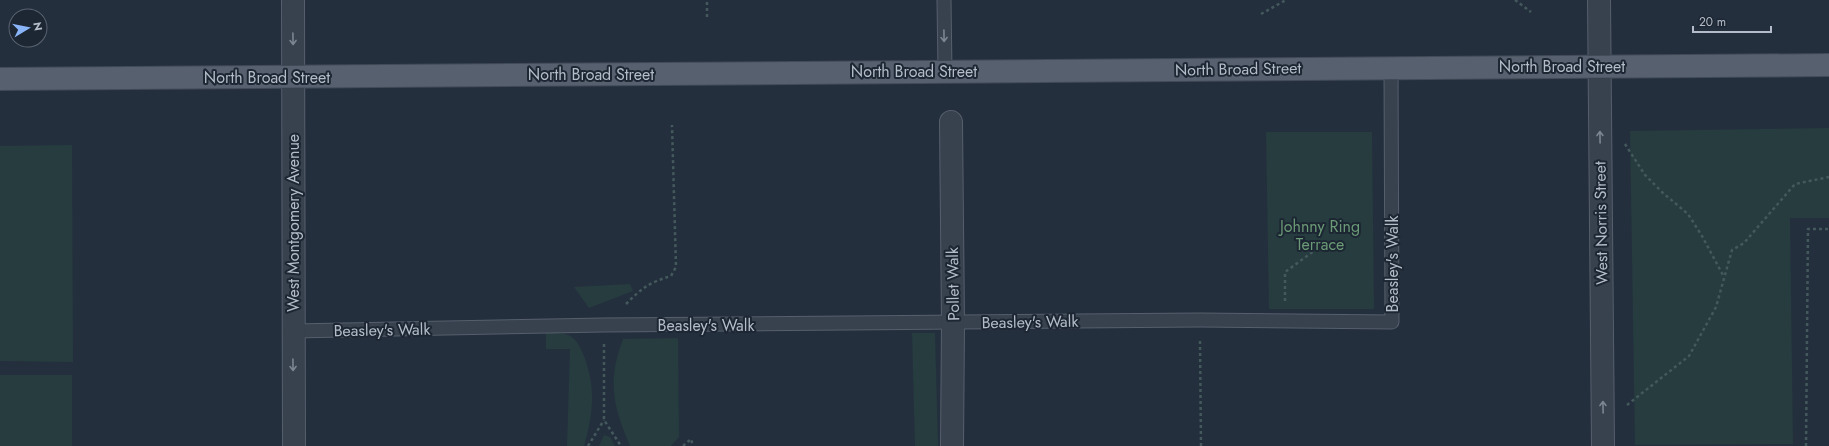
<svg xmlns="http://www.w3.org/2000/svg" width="1829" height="446" font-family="Jost,sans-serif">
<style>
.green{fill:#263c3f}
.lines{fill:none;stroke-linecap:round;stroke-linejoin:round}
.lane-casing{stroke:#565f6c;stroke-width:15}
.street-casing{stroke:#565f6c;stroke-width:24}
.primary-casing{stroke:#414a57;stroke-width:24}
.path{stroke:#44595c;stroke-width:2.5;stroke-dasharray:3 3;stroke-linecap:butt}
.lane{stroke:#38414e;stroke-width:13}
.street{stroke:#38414e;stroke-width:22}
.primary{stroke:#56606e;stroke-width:22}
.oneway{stroke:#7c8592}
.labels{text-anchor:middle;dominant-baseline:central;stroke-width:4;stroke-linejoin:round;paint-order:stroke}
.street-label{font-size:16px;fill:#b4bcc9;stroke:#1d2633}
.park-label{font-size:16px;fill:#6b9a76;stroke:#1d2633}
</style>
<rect width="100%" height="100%" fill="#242f3e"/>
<path class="green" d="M 1829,128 L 1829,218 L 1790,218 L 1793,444 L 1635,445 L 1630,131 Z
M 1266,132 L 1372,132 L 1374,309 L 1269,309 Z
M 72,145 L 73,362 L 0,361 L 0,146 Z
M 630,284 L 633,291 L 589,308 L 574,287 Z
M 546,333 C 554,333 567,332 573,338 C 579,343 582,351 585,359 C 596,390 593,414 584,446 L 567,446 L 570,349 L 546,349 Z
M 912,333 L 935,333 L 938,446 L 915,446 Z
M 678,338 L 679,437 L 671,446 L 630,446 C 613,406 607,381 623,339 Z
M 0,375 L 72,375 L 72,446 L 0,446 Z
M 604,435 L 610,437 L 615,446 L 599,446 Z"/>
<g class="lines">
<g class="lane-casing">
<path id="lane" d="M 944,0 L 945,71
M 293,331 L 604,325 L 1200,320 L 1392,322 L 1391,67"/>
</g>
<g class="street-casing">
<path id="street" d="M 293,0 L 294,446
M 1599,0 L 1603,446
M 951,122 L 953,323 L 952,446"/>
</g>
<g class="primary-casing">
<path id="primary" d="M 0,79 L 1829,65"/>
</g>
<path class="path" d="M 1515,0 L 1531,12
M 1261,14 L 1286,0
M 707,17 L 707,0
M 1625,144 L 1645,175 L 1663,193 L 1688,214 L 1702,236 L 1724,277
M 1285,301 L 1285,272 L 1314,251
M 626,304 C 642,288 648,283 671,276 L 676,267 L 672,125
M 1200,341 L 1201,446
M 604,344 L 604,420 L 621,446
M 1627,405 L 1689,356 L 1716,307 L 1732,250 L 1744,243 L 1795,184 L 1829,177
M 588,446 L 604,420
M 683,446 L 691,439 L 693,446
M 1806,446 L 1808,229 L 1829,229"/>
<use href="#lane" class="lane"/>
<use href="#street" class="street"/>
<use href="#primary" class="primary"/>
</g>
<defs><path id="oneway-shaft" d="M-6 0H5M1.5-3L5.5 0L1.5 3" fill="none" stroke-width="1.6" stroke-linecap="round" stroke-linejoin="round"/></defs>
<g class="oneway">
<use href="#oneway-shaft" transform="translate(944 36) rotate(89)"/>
<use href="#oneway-shaft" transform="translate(293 39) rotate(89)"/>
<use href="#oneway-shaft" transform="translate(1600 137) rotate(-91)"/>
<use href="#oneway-shaft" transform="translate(293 365) rotate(89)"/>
<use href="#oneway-shaft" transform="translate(1603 407) rotate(-91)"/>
</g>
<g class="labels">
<g class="street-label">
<text x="1562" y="66">North Broad Street</text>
<text transform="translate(1238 69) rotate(-1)">North Broad Street</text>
<text x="914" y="71">North Broad Street</text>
<text x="591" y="74">North Broad Street</text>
<text x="267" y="77">North Broad Street</text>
<text transform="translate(293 223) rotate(-90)">West Montgomery Avenue</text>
<text transform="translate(1601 223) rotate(-91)">West Norris Street</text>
<text transform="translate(1392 264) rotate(-90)">Beasley's Walk</text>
<text transform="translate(953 284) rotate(-91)">Pollet Walk</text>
<text transform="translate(1030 322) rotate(-1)">Beasley's Walk</text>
<text x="706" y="325">Beasley's Walk</text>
<text transform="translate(382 330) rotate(-1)">Beasley's Walk</text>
</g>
<g class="park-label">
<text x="1320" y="226">Johnny Ring<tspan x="1320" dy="18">Terrace</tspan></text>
</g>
</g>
<g transform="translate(28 28) rotate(80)"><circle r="19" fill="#1d2633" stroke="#59626f"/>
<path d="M0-3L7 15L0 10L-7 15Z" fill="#8ab4f8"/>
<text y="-6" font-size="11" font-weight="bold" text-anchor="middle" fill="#b4bcc9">N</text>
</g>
<path d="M1693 26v6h78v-6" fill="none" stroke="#b4bcc9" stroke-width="2"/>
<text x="1699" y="26" font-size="12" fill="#b4bcc9" stroke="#1d2633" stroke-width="3" paint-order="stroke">20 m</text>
</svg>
